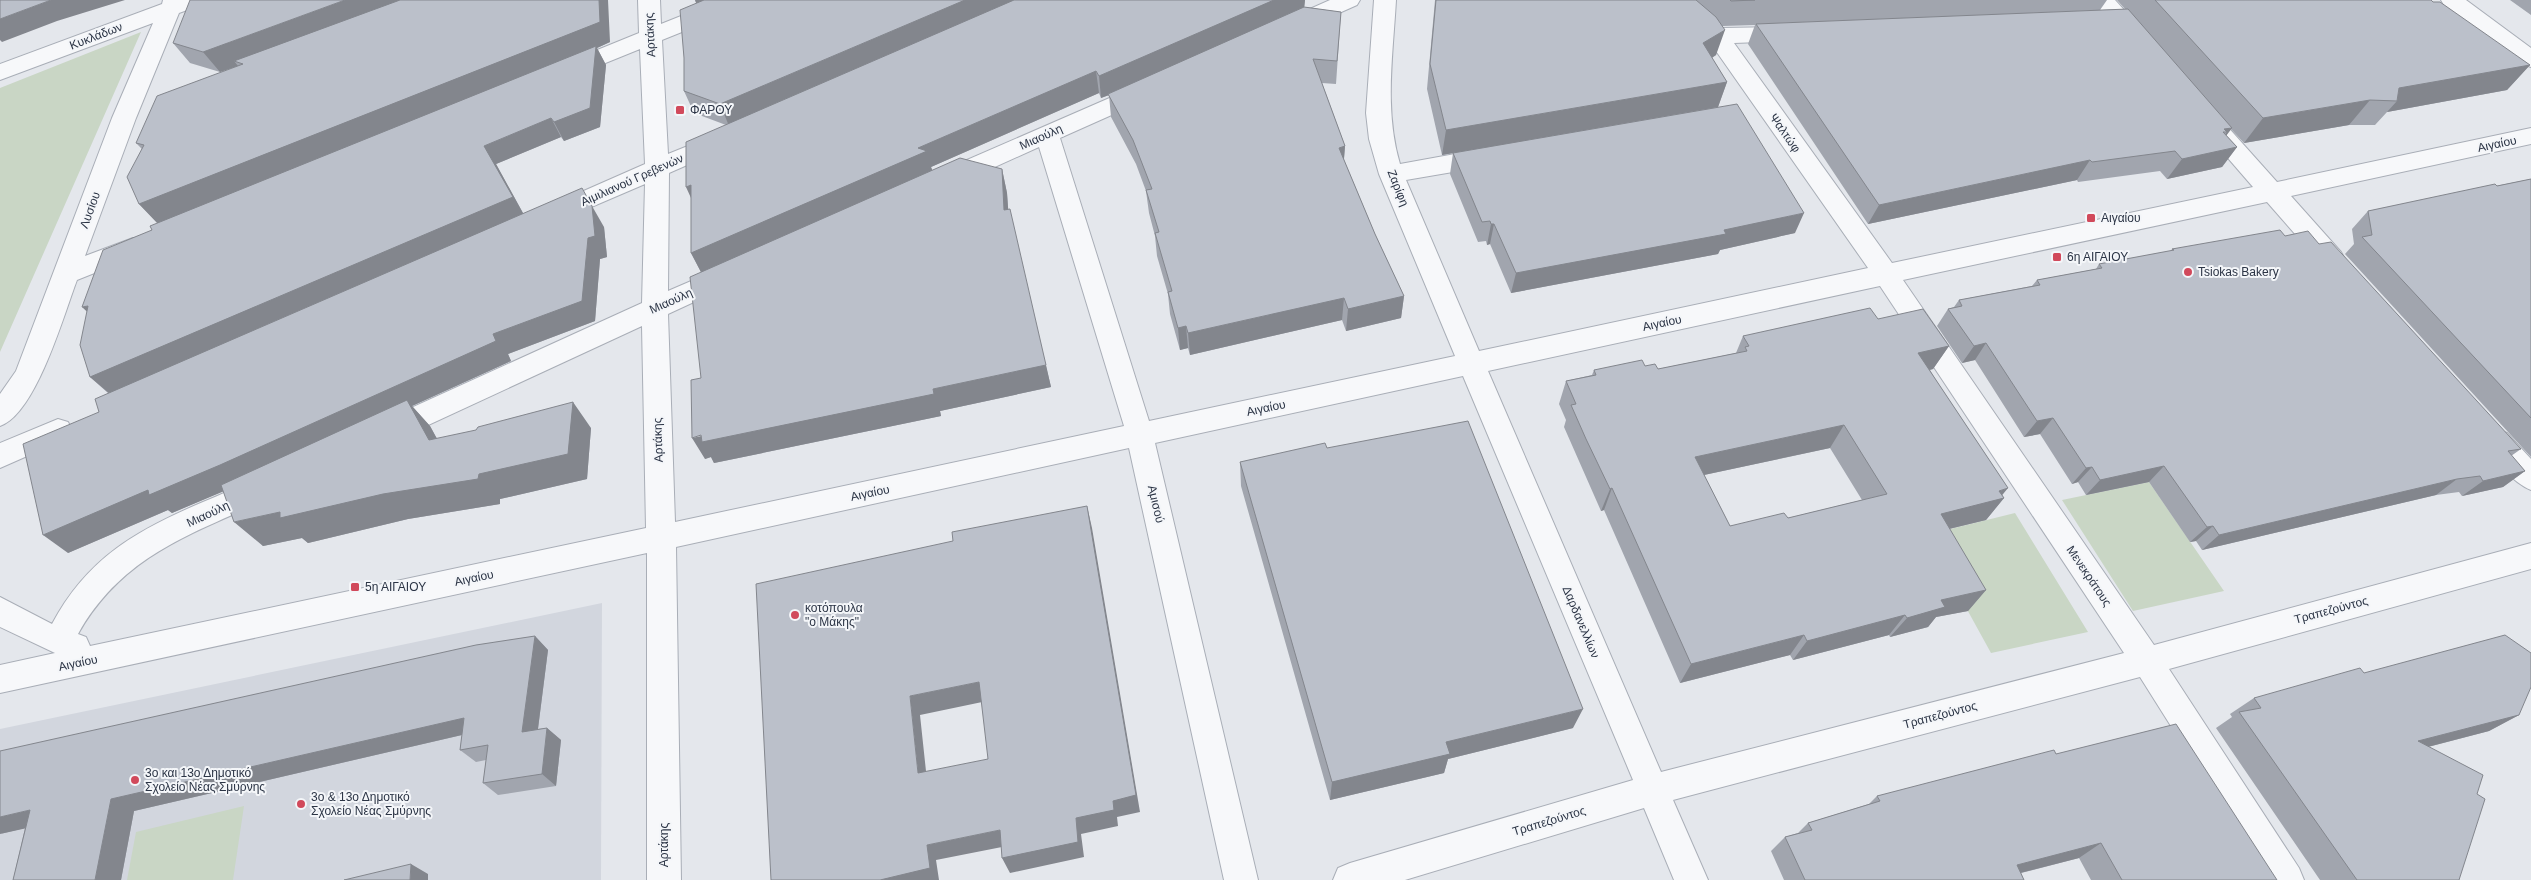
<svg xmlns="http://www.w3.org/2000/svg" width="2531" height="880" font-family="Arial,sans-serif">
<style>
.built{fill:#d2d6de}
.green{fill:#c9d6c5}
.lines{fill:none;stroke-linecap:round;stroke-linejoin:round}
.minor-casing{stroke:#a9aeb7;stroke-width:2}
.minor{fill:#f7f8fa;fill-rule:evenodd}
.wall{fill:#a1a5ae;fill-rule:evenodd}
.shaded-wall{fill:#83868d}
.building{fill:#bbc0ca;stroke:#83868d;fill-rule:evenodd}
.poi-dot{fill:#d1495b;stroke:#f4f6f9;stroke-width:2}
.labels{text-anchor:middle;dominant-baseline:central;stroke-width:4;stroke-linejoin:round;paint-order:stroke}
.street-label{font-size:12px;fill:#2b3445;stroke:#f4f6f9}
.poi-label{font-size:12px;fill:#2b3445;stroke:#f4f6f9;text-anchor:start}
</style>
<rect width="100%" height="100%" fill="#e4e7ec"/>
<path class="built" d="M 602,603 L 601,880 L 0,880 L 0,729 Z"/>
<path class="green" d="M 141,32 L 0,352 L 0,88 Z
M 2149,482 L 2224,591 L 2133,611 L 2062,500 Z
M 2015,513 L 2088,632 L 1991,653 L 1926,535 Z
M 244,806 L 233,880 L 127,880 L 136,832 Z"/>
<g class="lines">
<g class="minor-casing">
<path id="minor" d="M 163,0 L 204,0 L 201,5 L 179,13 L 136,118 L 85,256 L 133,238 L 142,240 L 145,247 L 142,254 L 77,280 C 64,314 36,414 0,426 L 0,394 L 16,371 L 112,118 L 153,23 L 0,80 L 0,64 L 162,4 Z
M 638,0 L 660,0 L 661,24 L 721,0 L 752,0 L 749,5 L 662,40 L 668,154 L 720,133 L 728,135 L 732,141 L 728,147 L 669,173 L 668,291 L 726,266 L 735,269 L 739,276 L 735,283 L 668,314 L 675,522 L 1124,426 L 1039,147 L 955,185 L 946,188 L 937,185 L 934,179 L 937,173 L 1144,83 L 1152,85 L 1155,91 L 1152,97 L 1060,138 L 1149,421 L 1455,356 L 1379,174 L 1369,139 L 1366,113 L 1374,0 L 1396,0 C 1393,55 1384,110 1400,164 L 1488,148 L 1496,151 L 1500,157 L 1496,163 L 1488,166 L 1406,180 L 1479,351 L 1868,268 L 1709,41 L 1663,0 L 1688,0 L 1722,28 L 1788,27 L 1796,29 L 1799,34 L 1796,39 L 1788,41 L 1734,43 L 1892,263 L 2253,187 L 2201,127 L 2197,121 L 2201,115 L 2209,113 L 2217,115 L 2277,182 L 2531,128 L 2531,144 L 2291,196 L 2341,252 L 2345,259 L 2341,266 L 2332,269 L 2323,266 L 2267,202 L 1903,280 L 2154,645 L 2531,543 L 2531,569 L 2169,669 L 2299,868 L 2304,880 L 2268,880 L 2140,677 L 1673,800 L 1708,880 L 1674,880 L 1644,808 L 1405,880 L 1333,880 L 1338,868 L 1350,863 L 1633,780 L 1463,376 L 1155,443 L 1258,880 L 1224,880 L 1129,448 L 676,547 L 681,880 L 647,880 L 647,553 L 0,693 L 0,665 L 55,653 L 0,627 L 0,597 L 52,624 C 87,558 137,530 203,502 C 223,494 243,484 263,477 L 273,481 L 277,489 L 273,497 C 194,533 123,554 78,634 L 86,637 L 90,646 L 646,528 L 642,326 L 398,439 L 388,442 L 378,439 L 374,431 L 378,423 L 642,303 L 645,184 L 554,223 L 545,220 L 542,214 L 545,208 L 645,164 L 640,49 L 566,79 L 558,76 L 555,71 L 558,66 L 639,33 ZM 1880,286 L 2124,653 L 1661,772 L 1488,371 Z
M 1330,0 L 1360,0 L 1357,5 L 1301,30 L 1293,32 L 1285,30 L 1282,25 L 1285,20 Z
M 2092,0 L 2115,0 L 2145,33 L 2148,38 L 2145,43 L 2137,45 L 2129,43 Z
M 2441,0 L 2466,0 L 2531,48 L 2531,67 L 2523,64 L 2444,5 Z
M 58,419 L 68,422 L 72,430 L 68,438 L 0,468 L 0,443 Z
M 2497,430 L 2507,433 L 2531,459 L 2531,490 C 2513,483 2492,458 2483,441 L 2487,433 Z"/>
</g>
<use href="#minor" class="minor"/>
</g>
<path class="wall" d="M 695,0 L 1305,0 L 1304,7 L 1341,12 L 1336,84 L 1322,83 L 1345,146 L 1344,160 L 1375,234 L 1404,296 L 1401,318 L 1346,331 L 1342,320 L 1190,355 L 1188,348 L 1180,350 L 1170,314 L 1168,294 L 1157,256 L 1155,236 L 1149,213 L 1146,191 L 1136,164 L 1111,117 L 1109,95 L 1101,98 L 1099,93 L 931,167 L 932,170 L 1002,169 L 1007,193 L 1008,209 L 1051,387 L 940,411 L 941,416 L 714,463 L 711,457 L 705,459 L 701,378 L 701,272 L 691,253 L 726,125 L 694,113 L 684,91 L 696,3 Z
M 1435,0 L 2107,0 L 2100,10 L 2125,9 L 2117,0 L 2431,0 L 2433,2 L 2530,65 L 2507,90 L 2387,112 L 2375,125 L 2349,125 L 2244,143 L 2231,129 L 2226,135 L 2237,147 L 2222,167 L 2167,179 L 2160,171 L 2078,182 L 2077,180 L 1868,224 L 1748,44 L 1755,25 L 1723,26 L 1716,55 L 1712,58 L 1727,82 L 1718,107 L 1795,233 L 1720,250 L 1718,254 L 1511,293 L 1490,244 L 1487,245 L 1486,241 L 1478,242 L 1450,174 L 1453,153 L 1664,116 L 1442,155 L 1427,89 Z
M 2510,0 L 2531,0 L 2531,15 Z
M 610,42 L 597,48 L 606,65 L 600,127 L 564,141 L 561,137 L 496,164 L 523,213 L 604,227 L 607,257 L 600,259 L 595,321 L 508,354 L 511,361 L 412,406 L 430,426 L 437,439 L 591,428 L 587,479 L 500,499 L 500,504 L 408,519 L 308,543 L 302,538 L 263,546 L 223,491 L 172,513 L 168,510 L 68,553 L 99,412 L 108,393 L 90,377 L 152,230 L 158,223 L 139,204 L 142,149 L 136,143 L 238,66 L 220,72 L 190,63 L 173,43 Z
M 2531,179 L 2531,457 L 2345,254 L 2354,244 L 2352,229 L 2368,211 Z
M 2285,236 L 2319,244 L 2521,449 L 2511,456 L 2525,471 L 2503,487 L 2462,496 L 2459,492 L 2436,495 L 2202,550 L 2196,541 L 2190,542 L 2149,482 L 2086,495 L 2078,482 L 2072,484 L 2040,434 L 2024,437 L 1975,360 L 1962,363 L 1937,326 L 1948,309 L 1954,307 L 1959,300 L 2032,286 L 2037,280 L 2096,269 L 2099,264 L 2171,251 L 2172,249 Z
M 1878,319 L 1949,346 L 1933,369 L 1930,370 L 2004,498 L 1986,520 L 1949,529 L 1986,590 L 1968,611 L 1936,617 L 1928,627 L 1890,637 L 1889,635 L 1793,660 L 1790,655 L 1680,683 L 1604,510 L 1601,511 L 1564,427 L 1566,420 L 1559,404 L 1566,381 L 1592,375 L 1594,370 L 1645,366 L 1658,369 L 1736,353 L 1743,336 ZM 1830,448 L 1862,500 L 1788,518 L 1730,526 L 1704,475 Z
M 1240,462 L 1573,728 L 1448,759 L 1444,773 L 1330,800 L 1241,486 Z
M 535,636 L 548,650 L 538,729 L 547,728 L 561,740 L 556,786 L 498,795 L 483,783 L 486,760 L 476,762 L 460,750 L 462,735 L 134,811 L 121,880 L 13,880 L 25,828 L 0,834 Z
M 2364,673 L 2519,715 L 2489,731 L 2428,747 L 2477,794 L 2459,880 L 2320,880 L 2216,728 L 2232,717 L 2230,714 L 2254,698 Z
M 2056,754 L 2277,880 L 2091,880 L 2079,858 L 2021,873 L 2024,880 L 1784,880 L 1771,851 L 1785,837 L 1798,833 L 1808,823 L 1869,804 L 1877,796 Z"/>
<path class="shaded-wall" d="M 51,0 L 125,0 L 57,21 L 2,42 L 0,40 L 0,19 Z
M 345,0 L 415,0 L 234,61 L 238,66 L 220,72 L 203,52 Z
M 599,0 L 608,0 L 610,42 L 597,48 L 606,65 L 600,127 L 564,141 L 554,122 L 596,48 L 158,224 L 139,204 Z
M 695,0 L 716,0 L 698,7 Z
M 965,0 L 1021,0 L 729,126 L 720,104 Z
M 1274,0 L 1305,0 L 1304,10 L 1108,94 L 1109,95 L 1101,98 L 1099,76 Z
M 1725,30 L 1716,55 L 1695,68 L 1703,43 Z
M 2530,65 L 2507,90 L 2387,112 L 2397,101 L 2399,88 Z
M 1096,71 L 1099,93 L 931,167 L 933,172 L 702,274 L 691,253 L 918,148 Z
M 1727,82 L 1718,107 L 1442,155 L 1446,130 Z
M 2370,100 L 2349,125 L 2244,143 L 2263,118 Z
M 551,118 L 561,137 L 496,164 L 524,215 L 110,394 L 90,377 L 484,146 Z
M 2232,128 L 2217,148 L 2214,148 L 2227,132 L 2224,129 Z
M 1345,146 L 1343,169 L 1339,148 Z
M 2237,147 L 2222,167 L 2167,179 L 2182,159 Z
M 2090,160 L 2077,180 L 1868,224 L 1879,205 Z
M 1002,169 L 1007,193 L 1010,234 L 1004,210 Z
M 691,185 L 696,209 L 686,187 Z
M 592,206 L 604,227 L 607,257 L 600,259 L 595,321 L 508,354 L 511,361 L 412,406 L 430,426 L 452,466 L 241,484 L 172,513 L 168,510 L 68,553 L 43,535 L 493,334 L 588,238 Z
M 1804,213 L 1795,233 L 1720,250 L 1718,254 L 1511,293 L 1516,273 Z
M 1491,224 L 1494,224 L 1490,244 L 1487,245 Z
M 1404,296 L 1401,318 L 1346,331 L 1348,309 Z
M 1344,298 L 1342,320 L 1190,355 L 1188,333 Z
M 88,306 L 101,325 L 82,307 Z
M 1186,326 L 1188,348 L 1180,350 L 1178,328 Z
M 1986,343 L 1975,360 L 1962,363 L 1974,346 Z
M 1949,346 L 1933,369 L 1903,376 L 1918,353 Z
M 1046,365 L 1051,387 L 940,411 L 941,416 L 714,463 L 711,457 L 705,459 L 692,438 L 933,389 Z
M 573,402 L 591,428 L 587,479 L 500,499 L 500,504 L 408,519 L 308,543 L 302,538 L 263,546 L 234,522 L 280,512 L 479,474 Z
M 2053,418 L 2040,434 L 2024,437 L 2037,421 Z
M 1844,425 L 1830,448 L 1685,479 L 1695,457 Z
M 2164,466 L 2149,482 L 2086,495 L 2100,480 Z
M 2092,467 L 2078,482 L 2072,484 L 2086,468 Z
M 2525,471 L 2503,487 L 2462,496 L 2483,481 Z
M 2457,479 L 2436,495 L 2202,550 L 2219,535 Z
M 1612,488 L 1604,510 L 1601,511 L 1610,489 Z
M 2008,488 L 1999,499 L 2004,498 L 1986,520 L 1924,535 L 1941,514 L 1999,491 Z
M 1087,506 L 1092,528 L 1140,812 L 1117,817 L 1118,826 L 1081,834 L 1084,857 L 1010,873 L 1002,858 L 1076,818 L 1113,801 Z
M 2213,526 L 2196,541 L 2190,542 L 2207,527 Z
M 1986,590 L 1968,611 L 1936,617 L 1928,627 L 1890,637 L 1907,618 L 1941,600 Z
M 1905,615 L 1889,635 L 1793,660 L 1807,641 Z
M 1804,635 L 1790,655 L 1680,683 L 1691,664 Z
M 535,636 L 548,650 L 536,744 L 522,732 Z
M 979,682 L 987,701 L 920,715 L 928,790 L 918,773 L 910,696 Z
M 1583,709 L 1573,728 L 1448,759 L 1444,773 L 1330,800 L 1332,782 L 1446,742 Z
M 2519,715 L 2489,731 L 2389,757 L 2418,741 Z
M 464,718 L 479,731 L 134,811 L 121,880 L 95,880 L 111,799 Z
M 547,728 L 561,740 L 556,786 L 542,774 Z
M 30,810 L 54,822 L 0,834 L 0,817 Z
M 1000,830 L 1007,846 L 936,860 L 939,880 L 880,880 L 927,845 Z
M 2101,843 L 2079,858 L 1996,879 L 2017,865 Z
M 411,864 L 428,874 L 428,880 L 410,880 Z"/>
<path class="building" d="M 0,0 L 51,0 L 0,19 Z
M 190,0 L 345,0 L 203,52 L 173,43 Z
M 400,0 L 599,0 L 600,22 L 139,204 L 127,177 L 144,145 L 136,143 L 157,96 L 243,64 L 234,61 Z
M 704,0 L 965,0 L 720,104 L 684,91 L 684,58 L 680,10 Z
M 1014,0 L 1274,0 L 1099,76 L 1096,71 L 918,148 L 927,151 L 691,253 L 691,185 L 686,187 L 686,142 Z
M 1436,0 L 1696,0 L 1716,17 L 1725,30 L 1703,43 L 1727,82 L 1446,130 L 1430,64 Z
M 1730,0 L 1755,0 L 1731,1 Z
M 2155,0 L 2431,0 L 2433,2 L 2440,2 L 2530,65 L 2399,88 L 2397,101 L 2370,100 L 2263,118 Z
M 1304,7 L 1341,12 L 1337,61 L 1313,59 L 1345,146 L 1339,148 L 1375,234 L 1404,296 L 1348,309 L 1344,298 L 1188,333 L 1186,326 L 1178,328 L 1168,292 L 1172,291 L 1155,233 L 1159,232 L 1146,190 L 1152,189 L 1133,140 L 1108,94 Z
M 2128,9 L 2232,128 L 2224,129 L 2227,132 L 2223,132 L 2237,147 L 2182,159 L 2175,151 L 2092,162 L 2090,160 L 1879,205 L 1756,24 Z
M 596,46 L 590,108 L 554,122 L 551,118 L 484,146 L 513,197 L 90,377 L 80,345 L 88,306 L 82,307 L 103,250 L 152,230 L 150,226 Z
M 1737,104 L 1804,213 L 1724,230 L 1726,234 L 1516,273 L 1494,224 L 1491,224 L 1490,221 L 1482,222 L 1453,153 Z
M 960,158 L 1002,169 L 1004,210 L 1010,209 L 1046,365 L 933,389 L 934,394 L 702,442 L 701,435 L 692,438 L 691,380 L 701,378 L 690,277 Z
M 2531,179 L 2531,418 L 2362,237 L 2372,235 L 2368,211 L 2495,184 L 2497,186 Z
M 582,188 L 592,206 L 595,236 L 588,238 L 582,301 L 493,334 L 496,341 L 220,465 L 149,495 L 148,490 L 43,535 L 23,444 L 99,412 L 95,399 Z
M 2280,230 L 2285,236 L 2308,231 L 2319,244 L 2331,242 L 2521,449 L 2508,451 L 2525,471 L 2483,481 L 2480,476 L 2457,479 L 2219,535 L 2213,526 L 2207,527 L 2164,466 L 2100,480 L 2092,467 L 2086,468 L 2053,418 L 2037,421 L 1986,343 L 1974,346 L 1948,309 L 1962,306 L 1959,300 L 2040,285 L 2037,280 L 2102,268 L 2099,264 L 2174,250 L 2172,249 Z
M 1870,308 L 1878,319 L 1923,309 L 1949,346 L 1918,353 L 2008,488 L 1999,491 L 2004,498 L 1941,514 L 1986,590 L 1941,600 L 1945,607 L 1907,618 L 1905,615 L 1807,641 L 1804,635 L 1691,664 L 1612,488 L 1610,489 L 1586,439 L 1571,405 L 1576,404 L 1566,381 L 1596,375 L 1594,370 L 1642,360 L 1645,366 L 1655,364 L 1658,369 L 1747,351 L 1745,347 L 1749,346 L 1743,336 ZM 1844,425 L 1887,494 L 1788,518 L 1784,513 L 1730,526 L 1695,457 Z
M 407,400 L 429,440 L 476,430 L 478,427 L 573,402 L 568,454 L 479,474 L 478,479 L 383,494 L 280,518 L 280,512 L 234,522 L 221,485 Z
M 1468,421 L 1583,709 L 1446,742 L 1450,754 L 1332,782 L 1240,462 L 1325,443 L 1327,448 Z
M 1087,506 L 1136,795 L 1113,801 L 1114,810 L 1076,818 L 1078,842 L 1002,858 L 1000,830 L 927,845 L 930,868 L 880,880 L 771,880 L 756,584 L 953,541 L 952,532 ZM 979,682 L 988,759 L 918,773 L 910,696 Z
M 2505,635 L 2531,653 L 2531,687 L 2519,715 L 2418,741 L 2483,775 L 2477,794 L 2485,799 L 2459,880 L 2357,880 L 2239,712 L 2261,708 L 2254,698 L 2360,668 L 2364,673 Z
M 535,636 L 522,732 L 547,728 L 542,774 L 483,783 L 488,745 L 460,750 L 464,718 L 111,799 L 95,880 L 13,880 L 30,810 L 0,817 L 0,751 L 476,645 Z
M 2176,724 L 2277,880 L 2122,880 L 2101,843 L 2017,865 L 2024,880 L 1805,880 L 1785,837 L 1812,830 L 1808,823 L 1880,801 L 1877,796 L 2054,750 L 2056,754 Z
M 411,864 L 410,880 L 344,880 Z"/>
<g class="poi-dot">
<rect x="675" y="105" width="10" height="10" rx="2.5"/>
<rect x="2086" y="213" width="10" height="10" rx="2.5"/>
<rect x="2052" y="252" width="10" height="10" rx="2.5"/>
<circle cx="2188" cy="272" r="5"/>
<rect x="350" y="582" width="10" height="10" rx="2.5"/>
<circle cx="795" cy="615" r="5"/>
<circle cx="135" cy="780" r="5"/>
<circle cx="301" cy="804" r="5"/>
</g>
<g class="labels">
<g class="street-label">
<text transform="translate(650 35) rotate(-93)">Αρτάκης</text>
<text transform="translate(96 36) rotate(-21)">Κυκλάδων</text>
<text transform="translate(1785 133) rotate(55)">Ψαλτώφ</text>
<text transform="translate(1041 137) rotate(-24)">Μιαούλη</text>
<text transform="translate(2497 144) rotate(-12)">Αιγαίου</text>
<text transform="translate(632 180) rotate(-24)">Αιμιλιανού Γρεβενών</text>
<text transform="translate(1398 188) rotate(68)">Ζαρίφη</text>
<text transform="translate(90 210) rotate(-70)">Λυσίου</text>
<text transform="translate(671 301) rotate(-24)">Μιαούλη</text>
<text transform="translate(1662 323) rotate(-12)">Αιγαίου</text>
<text transform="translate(1266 408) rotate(-12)">Αιγαίου</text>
<text transform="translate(658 440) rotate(-92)">Αρτάκης</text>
<text transform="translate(870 493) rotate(-12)">Αιγαίου</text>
<text transform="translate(1156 504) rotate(77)">Αμισού</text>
<text transform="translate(208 514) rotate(-25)">Μιαούλη</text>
<text transform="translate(2089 576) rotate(56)">Μενεκράτους</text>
<text transform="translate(474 578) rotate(-12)">Αιγαίου</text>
<text transform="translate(2331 610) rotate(-15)">Τραπεζούντος</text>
<text transform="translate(1581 622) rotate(67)">Δαρδανελλίων</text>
<text transform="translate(78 663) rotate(-12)">Αιγαίου</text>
<text transform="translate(1940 715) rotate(-15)">Τραπεζούντος</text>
<text transform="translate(1549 821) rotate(-17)">Τραπεζούντος</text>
<text transform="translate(664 845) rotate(-90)">Αρτάκης</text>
</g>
<g class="poi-label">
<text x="690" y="110">ΦΑΡΟΥ</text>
<text x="2101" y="218">Αιγαίου</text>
<text x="2067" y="257">6η ΑΙΓΑΙΟΥ</text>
<text x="2198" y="272">Tsiokas Bakery</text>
<text x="365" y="587">5η ΑΙΓΑΙΟΥ</text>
<text x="805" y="608">κοτόπουλα<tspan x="805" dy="14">"ο Μάκης"</tspan></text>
<text x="145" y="773">3ο και 13ο Δημοτικό<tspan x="145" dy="14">Σχολείο Νέας Σμύρνης</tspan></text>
<text x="311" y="797">3ο &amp; 13ο Δημοτικό<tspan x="311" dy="14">Σχολείο Νέας Σμύρνης</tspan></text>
</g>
</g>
</svg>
